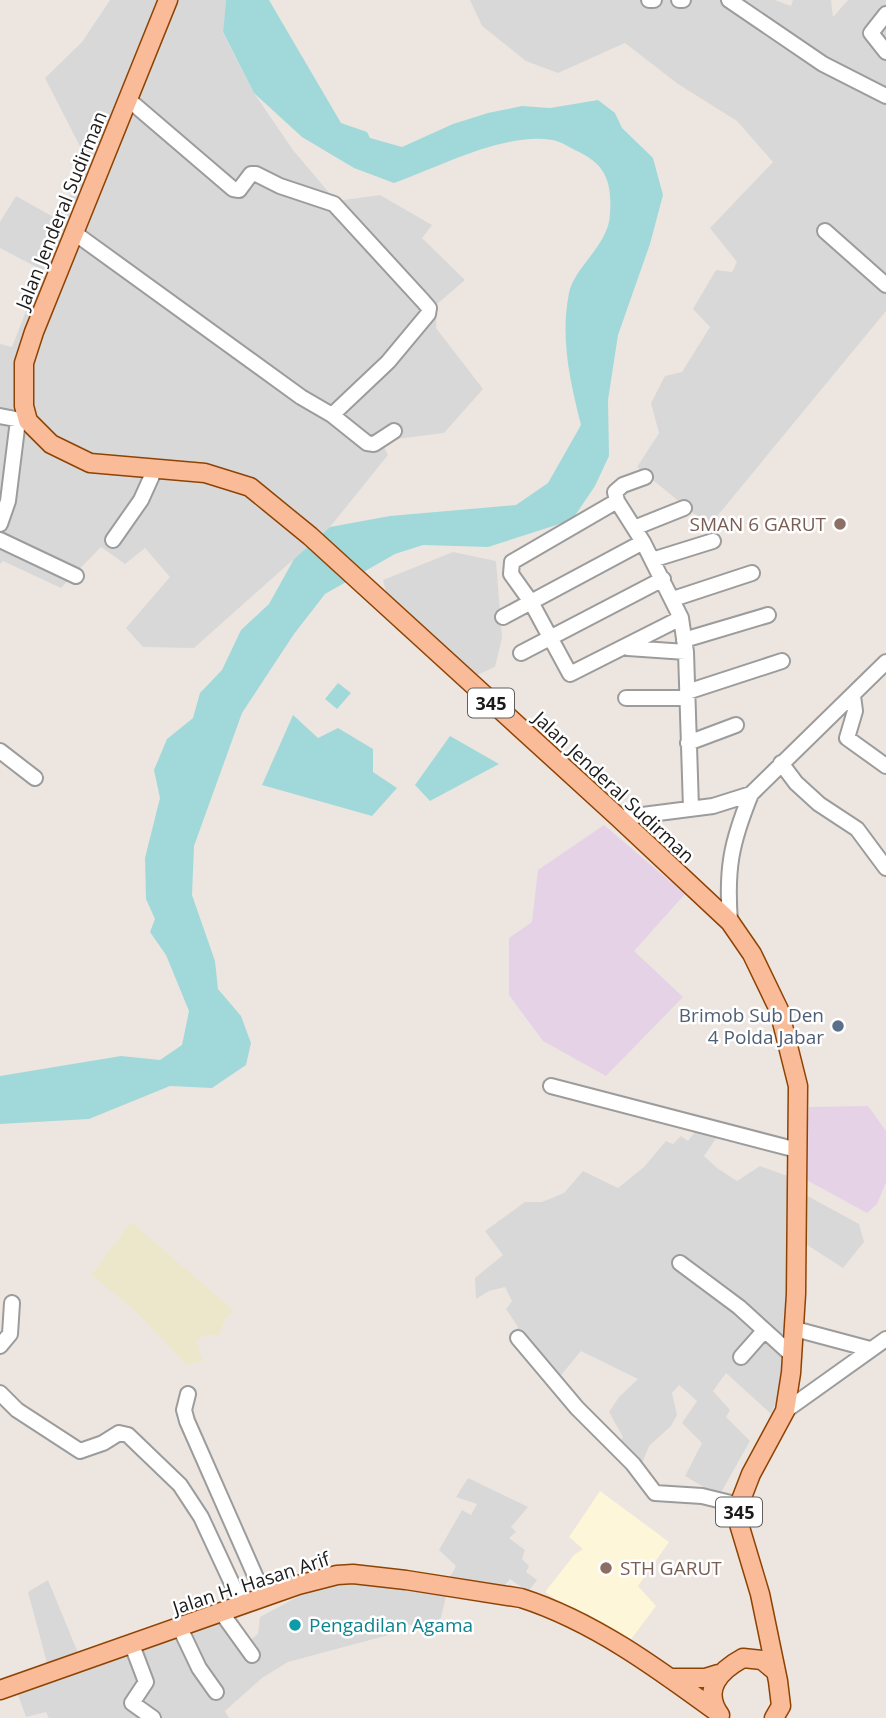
<svg xmlns="http://www.w3.org/2000/svg" width="886" height="1718" font-family="'Open Sans',sans-serif">
<style>
.residential{fill:#d9d8d8}
.industrial{fill:#e5d2e6}
.education{fill:#fef6d8}
.farmland{fill:#ece7cb}
.water{fill:#a1d9da}
.lines{fill:none;stroke-linecap:round;stroke-linejoin:round}
.minor-casing{stroke:#9c9c9c;stroke-width:18}
.major-casing{stroke:#8f4303;stroke-width:21}
.minor{stroke:#fff;stroke-width:14}
.major{stroke:#fabb98;stroke-width:18}
.education-dot{fill:#8d6e63;stroke:#fff;stroke-width:2.5}
.service-dot{fill:#5c6f8a;stroke:#fff;stroke-width:2.5}
.culture-dot{fill:#0f9aa8;stroke:#fff;stroke-width:2.5}
.labels{text-anchor:middle;dominant-baseline:central;stroke-width:5;stroke-linejoin:round;paint-order:stroke}
.shield{fill:#fff;stroke:#5f5f5f;stroke-width:2}
.shield-label{font-size:18px;font-weight:bold;fill:#1b1b1b}
.street-label{font-size:19px;fill:#1b1b1b;stroke:#fff}
.education-label{font-size:19px;fill:#785e54;stroke:#fff;text-anchor:end}
.service-label{font-size:19px;fill:#4e5e75;stroke:#fff;text-anchor:end}
.culture-label{font-size:19px;fill:#0d838f;stroke:#fff;text-anchor:start}
</style>
<rect width="100%" height="100%" fill="#ede6e0"/>
<path class="residential" d="M 110,0 L 226,0 L 223,33 L 254,93 L 293,150 L 336,201 L 380,195 L 432,225 L 422,238 L 465,280 L 437,304 L 436,328 L 483,389 L 444,433 L 381,441 L 388,455 L 330,527 L 194,648 L 143,647 L 126,628 L 170,577 L 145,548 L 125,564 L 101,547 L 61,588 L 3,561 L 0,564 L 0,344 L 12,347 L 42,270 L 0,248 L 0,222 L 16,196 L 57,219 L 88,162 L 45,78 L 82,42 Z
M 470,0 L 775,0 L 791,6 L 793,0 L 831,0 L 833,17 L 848,0 L 886,0 L 886,311 L 709,526 L 637,467 L 659,433 L 651,403 L 665,376 L 682,372 L 710,327 L 693,309 L 716,270 L 732,272 L 737,262 L 710,228 L 773,162 L 737,121 L 678,84 L 625,43 L 558,73 L 526,61 L 482,26 Z
M 453,552 L 496,561 L 502,638 L 495,667 L 468,679 L 395,629 L 383,580 Z
M 699,1127 L 717,1137 L 704,1156 L 717,1168 L 737,1181 L 760,1166 L 793,1178 L 804,1194 L 859,1224 L 864,1242 L 843,1268 L 790,1234 L 788,1335 L 782,1388 L 771,1414 L 726,1373 L 713,1391 L 730,1410 L 726,1417 L 750,1441 L 719,1496 L 685,1476 L 702,1443 L 682,1423 L 697,1401 L 679,1385 L 672,1393 L 677,1415 L 671,1426 L 649,1446 L 640,1468 L 617,1446 L 623,1437 L 609,1412 L 619,1397 L 638,1379 L 581,1351 L 557,1380 L 513,1335 L 518,1327 L 506,1309 L 512,1301 L 505,1287 L 489,1291 L 476,1299 L 475,1278 L 503,1255 L 485,1231 L 525,1202 L 542,1202 L 564,1193 L 583,1171 L 618,1188 L 644,1167 L 666,1141 L 673,1144 L 681,1136 L 688,1141 Z
M 468,1478 L 528,1507 L 511,1527 L 516,1532 L 509,1538 L 525,1550 L 522,1559 L 529,1566 L 526,1572 L 537,1580 L 528,1592 L 510,1579 L 502,1589 L 445,1586 L 456,1566 L 439,1550 L 462,1510 L 471,1515 L 477,1504 L 456,1497 Z
M 48,1580 L 81,1660 L 223,1614 L 249,1641 L 258,1634 L 260,1617 L 314,1588 L 359,1580 L 447,1593 L 437,1633 L 401,1622 L 396,1633 L 288,1662 L 262,1678 L 225,1711 L 229,1718 L 49,1718 L 46,1712 L 26,1717 L 17,1692 L 51,1678 L 28,1592 Z"/>
<path class="industrial" d="M 604,825 L 685,894 L 634,951 L 683,997 L 606,1076 L 543,1041 L 509,995 L 509,938 L 532,922 L 538,870 Z
M 868,1106 L 886,1131 L 886,1182 L 877,1204 L 867,1213 L 803,1178 L 809,1107 Z"/>
<path class="education" d="M 600,1491 L 669,1542 L 638,1586 L 656,1606 L 626,1646 L 588,1614 L 566,1607 L 545,1592 L 574,1555 L 583,1549 L 569,1537 Z"/>
<path class="farmland" d="M 131,1222 L 231,1308 L 232,1313 L 225,1319 L 219,1335 L 204,1335 L 196,1342 L 203,1361 L 187,1365 L 131,1307 L 91,1275 Z"/>
<path class="water" d="M 226,0 L 269,0 L 341,123 L 367,132 L 370,138 L 402,147 L 453,124 L 488,113 L 522,106 L 550,108 L 598,100 L 615,113 L 622,128 L 653,158 L 663,195 L 650,244 L 618,335 L 608,400 L 609,456 L 595,486 L 572,520 L 488,547 L 423,545 L 395,554 L 325,594 L 294,634 L 242,713 L 194,846 L 192,895 L 215,961 L 218,989 L 241,1016 L 251,1043 L 246,1065 L 212,1088 L 170,1086 L 89,1119 L 0,1124 L 0,1076 L 121,1056 L 160,1060 L 182,1045 L 189,1011 L 166,955 L 150,932 L 155,919 L 146,899 L 145,858 L 160,798 L 154,770 L 167,739 L 193,718 L 200,693 L 222,670 L 241,630 L 269,604 L 294,559 L 330,527 L 390,516 L 516,505 L 548,483 L 581,425 C 570,381 560,338 569,293 C 574,267 609,245 610,214 C 612,185 607,166 581,153 C 572,149 561,141 552,140 C 504,132 439,167 394,183 L 354,168 L 302,137 L 254,93 L 223,32 Z
M 338,683 L 351,693 L 337,709 L 325,699 Z
M 293,715 L 318,738 L 338,728 L 373,749 L 373,772 L 397,788 L 372,816 L 262,785 Z
M 450,736 L 499,764 L 430,801 L 415,785 Z"/>
<g class="lines">
<g class="minor-casing">
<path id="minor" d="M 649,0 L 654,0
M 679,0 L 683,0
M 729,0 L 823,64 L 886,96
M 886,14 L 871,33 L 886,52
M 825,231 L 886,285
M 76,234 L 301,397 L 332,415 L 388,362 L 428,314 L 429,308 L 423,301 L 334,204 L 280,186 L 256,174 L 251,174 L 239,190 L 233,189 L 129,100
M 332,415 L 367,443 L 374,444 L 394,431
M 0,416 L 26,421
M 617,501 L 615,492 L 623,485 L 645,477
M 0,524 L 8,501 L 18,420
M 634,528 L 684,508
M 0,540 L 76,576
M 113,540 L 141,500 L 155,469
M 652,560 L 713,541
M 673,599 L 752,573
M 503,617 L 531,602 L 511,574 L 512,562 L 617,501 L 643,542
M 681,618 L 570,674 L 531,602 L 643,542 L 681,618 L 686,652 L 691,808
M 684,640 L 768,615
M 628,648 L 686,652
M 521,653 L 663,579
M 687,692 L 782,661
M 853,696 L 855,711 L 847,738 L 886,766
M 626,698 L 687,698
M 688,743 L 736,725
M 0,751 L 35,778
M 781,763 L 796,783 L 819,804 L 857,829 L 886,868
M 619,818 L 713,806 L 751,794 L 886,662
M 730,922 C 726,869 731,843 751,794
M 551,1086 L 797,1150
M 680,1263 L 739,1307 L 793,1356
M 795,1329 L 870,1349
M 518,1338 L 577,1408 L 633,1464 L 655,1493 L 702,1496 L 739,1505
M 0,1346 L 10,1334 L 12,1303
M 741,1357 L 764,1331
M 0,1393 L 17,1410 L 80,1451 L 103,1443 L 119,1433 L 128,1435 L 180,1485 L 201,1517 L 242,1605
M 188,1394 L 184,1410 L 187,1421 L 265,1598
M 785,1411 L 886,1339
M 221,1612 L 252,1655
M 180,1628 L 199,1668 L 216,1692
M 132,1645 L 146,1682 L 132,1703 L 153,1718"/>
</g>
<g class="major-casing">
<path id="major" d="M 168,0 L 34,332 L 24,363 L 24,406 L 28,421 L 51,444 L 90,463 L 205,473 L 250,487 L 310,536 L 619,818 L 730,922 L 752,954 L 779,1010 L 798,1086 L 796,1294 L 791,1373 L 785,1411 L 751,1474 L 739,1505 L 739,1524 L 760,1594 L 778,1681 L 781,1706 L 774,1718
M 671,1678 L 705,1678 L 718,1674
M 0,1690 L 298,1585 L 337,1575 L 353,1574 L 406,1580 L 521,1598 C 593,1621 657,1668 717,1712
M 720,1715 C 701,1689 721,1670 743,1658 L 762,1660 L 774,1670"/>
</g>
<use href="#minor" class="minor"/>
<use href="#major" class="major"/>
</g>
<g class="education-dot">
<circle cx="840" cy="524" r="7"/>
<circle cx="606" cy="1568" r="7"/>
</g>
<circle class="service-dot" cx="838" cy="1026" r="7"/>
<circle class="culture-dot" cx="295" cy="1625" r="7"/>
<g class="labels">
<g class="shield">
<rect x="468" y="688.5" width="46" height="29" rx="5"/>
<rect x="716" y="1497.5" width="46" height="29" rx="5"/>
</g>
<g class="shield-label">
<text x="491" y="703">345</text>
<text x="739" y="1512">345</text>
</g>
<g class="street-label">
<text transform="translate(61 210) rotate(-68)">Jalan Jenderal Sudirman</text>
<text transform="translate(614 787) rotate(43)">Jalan Jenderal Sudirman</text>
<text transform="translate(251 1583) rotate(-18)">Jalan H. Hasan Arif</text>
</g>
<g class="education-label">
<text x="826" y="524">SMAN 6 GARUT</text>
<text x="620" y="1568" text-anchor="start">STH GARUT</text>
</g>
<g class="service-label">
<text x="824" y="1015">Brimob Sub Den<tspan x="824" dy="22">4 Polda Jabar</tspan></text>
</g>
<g class="culture-label">
<text x="309" y="1625">Pengadilan Agama</text>
</g>
</g>
</svg>
